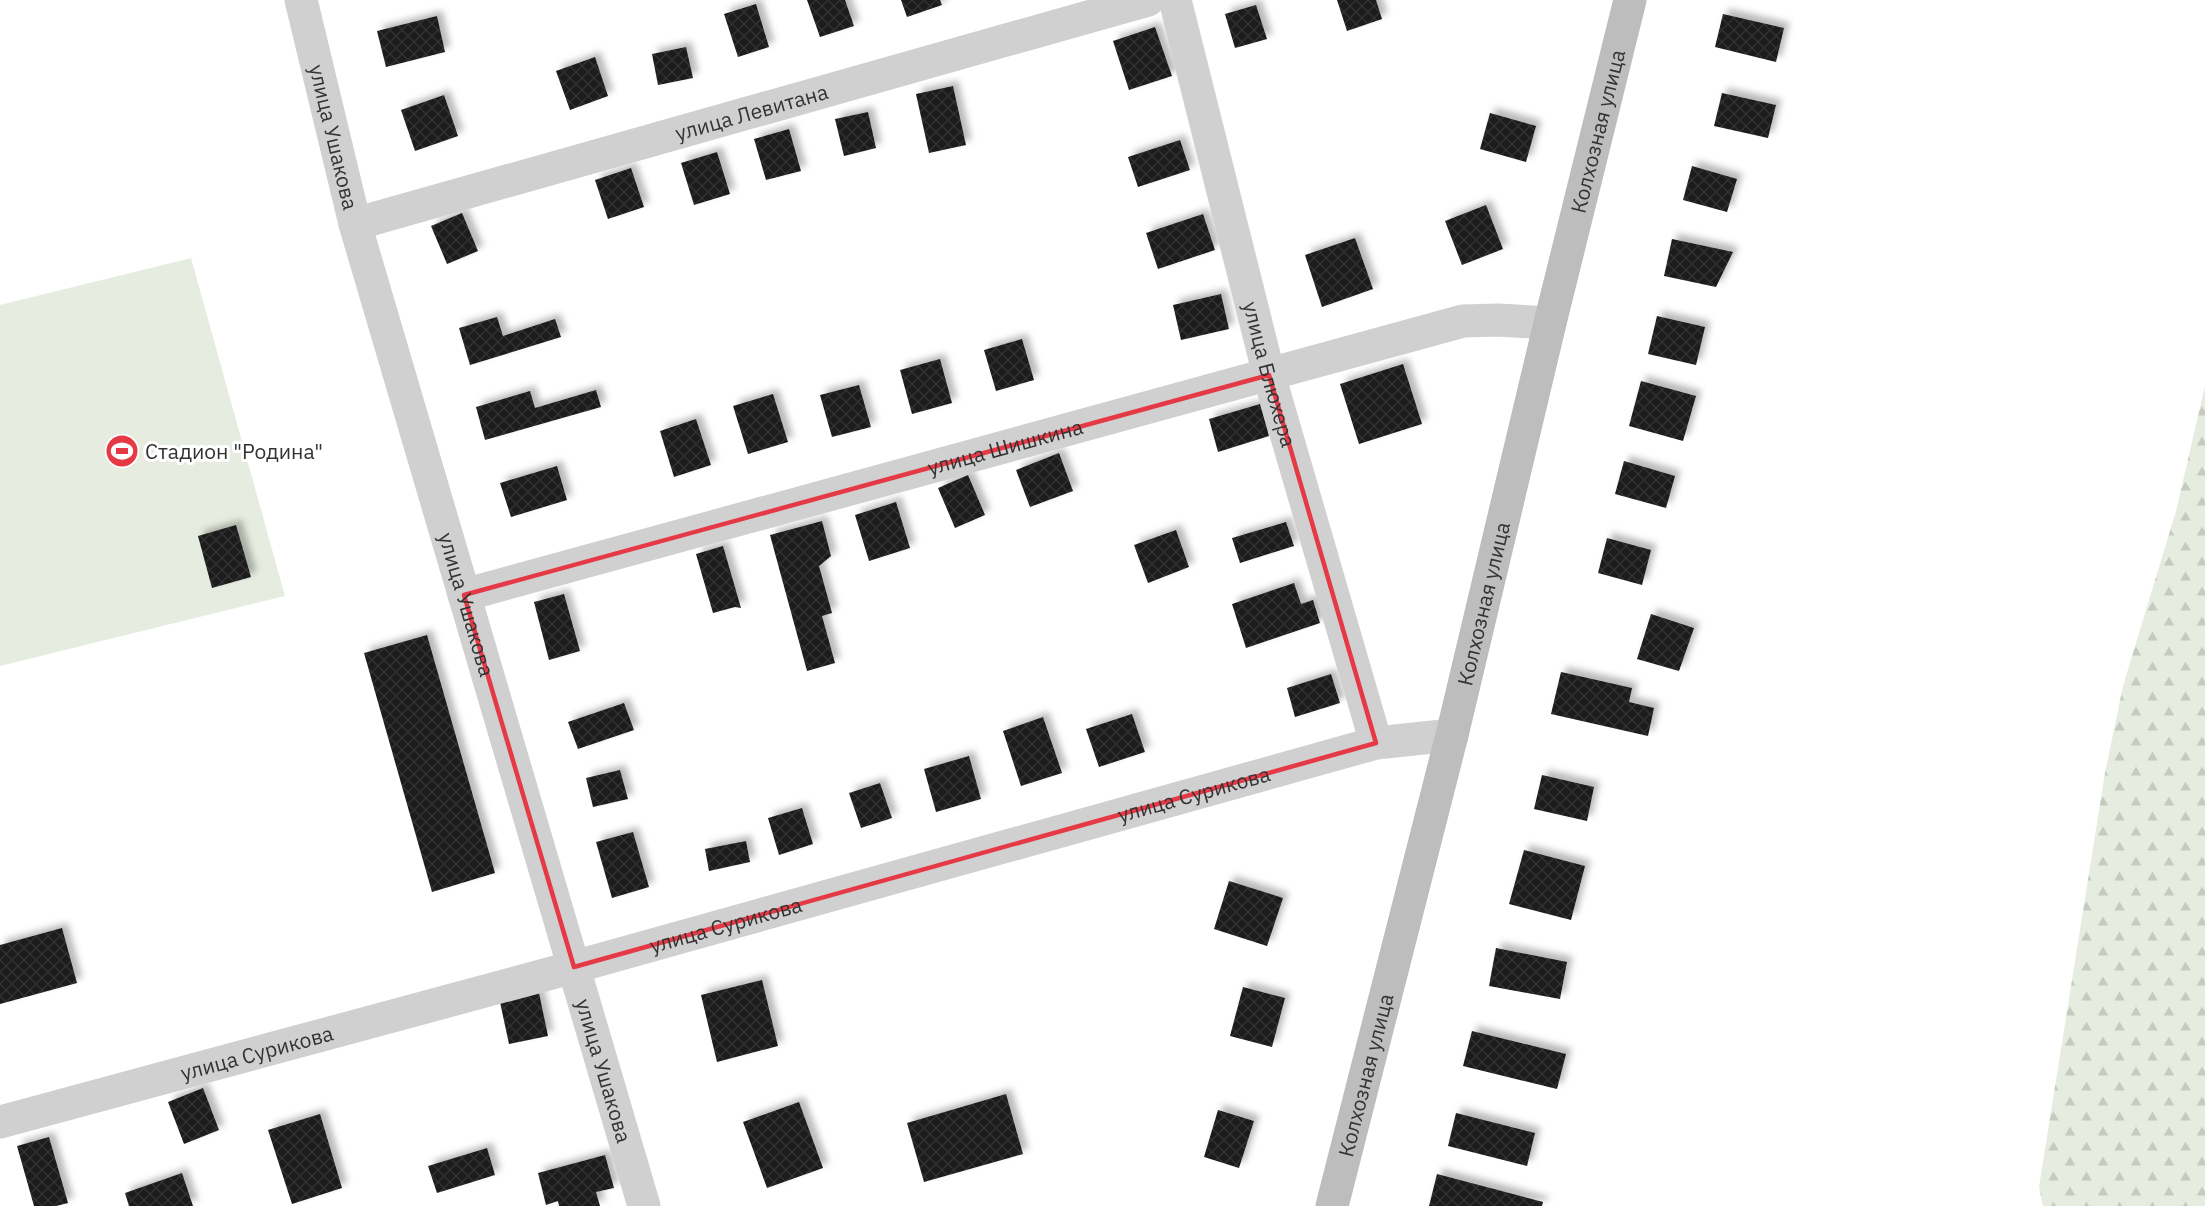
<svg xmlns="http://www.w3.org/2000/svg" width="2205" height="1206" font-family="'IBM Plex Sans',sans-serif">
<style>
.grass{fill:#e6ecdf}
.forest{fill:url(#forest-firs)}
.building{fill:url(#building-cross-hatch);filter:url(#shadow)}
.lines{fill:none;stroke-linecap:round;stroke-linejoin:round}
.street{stroke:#d0d0d0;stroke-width:33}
.secondary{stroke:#bdbdbd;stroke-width:33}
.marked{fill:none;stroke:#e63946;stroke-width:4.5;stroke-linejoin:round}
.labels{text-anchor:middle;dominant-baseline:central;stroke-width:6;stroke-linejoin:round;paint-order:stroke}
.street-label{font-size:21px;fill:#333;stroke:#fff}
.poi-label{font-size:21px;fill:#333;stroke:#fff;text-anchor:start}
</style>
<defs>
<pattern id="forest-firs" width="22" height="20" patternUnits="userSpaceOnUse" patternTransform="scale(1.5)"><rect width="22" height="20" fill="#e6ecdf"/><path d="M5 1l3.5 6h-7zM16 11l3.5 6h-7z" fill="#c6cbc0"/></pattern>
<pattern id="building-cross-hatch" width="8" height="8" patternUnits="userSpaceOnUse" patternTransform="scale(1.5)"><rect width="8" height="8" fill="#1a1a1a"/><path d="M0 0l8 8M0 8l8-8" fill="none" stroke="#333"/></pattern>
<filter id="shadow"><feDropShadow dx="5.5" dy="-5.5" stdDeviation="3" flood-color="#0004"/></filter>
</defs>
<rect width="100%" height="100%" fill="#fff"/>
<path class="grass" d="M 191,258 L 285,596 L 0,666 L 0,305 Z"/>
<path class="forest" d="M 2205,386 L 2205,1206 L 2043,1206 L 2039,1187 L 2105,773 L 2123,686 L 2176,511 Z"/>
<path class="building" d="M 807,0 L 845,0 L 854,26 L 820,37 Z
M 901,0 L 940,0 L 942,5 L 907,17 Z
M 1337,0 L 1376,0 L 1382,19 L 1347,31 Z
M 756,4 L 769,47 L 738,57 L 724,14 Z
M 1256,5 L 1267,39 L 1235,48 L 1225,14 Z
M 1723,14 L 1784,28 L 1776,62 L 1715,47 Z
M 437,16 L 445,52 L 386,67 L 377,31 Z
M 1155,27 L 1172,76 L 1129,90 L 1113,41 Z
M 686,47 L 693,78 L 658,85 L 652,54 Z
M 595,57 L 608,96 L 570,110 L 556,71 Z
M 953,86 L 966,145 L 929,153 L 916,94 Z
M 1722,93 L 1776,105 L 1768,138 L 1714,126 Z
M 444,95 L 458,136 L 415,151 L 401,110 Z
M 868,112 L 876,148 L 844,156 L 835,119 Z
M 1490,113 L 1536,126 L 1526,162 L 1480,149 Z
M 789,129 L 801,171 L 766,180 L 754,139 Z
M 1180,140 L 1190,170 L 1138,187 L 1128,157 Z
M 717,152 L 730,194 L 694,205 L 681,163 Z
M 1692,166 L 1737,179 L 1727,212 L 1683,200 Z
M 631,168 L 644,207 L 608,219 L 595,180 Z
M 1486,205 L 1503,249 L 1462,265 L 1445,221 Z
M 462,213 L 478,251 L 447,264 L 431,226 Z
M 1203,214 L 1215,250 L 1158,269 L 1146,233 Z
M 1355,238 L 1373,289 L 1322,307 L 1305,255 Z
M 1672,239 L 1733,252 L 1716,287 L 1664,276 Z
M 1221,294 L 1229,329 L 1181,340 L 1173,305 Z
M 1657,316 L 1705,327 L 1696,365 L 1648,354 Z
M 497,317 L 503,336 L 555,319 L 561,337 L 470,365 L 459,328 Z
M 1022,339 L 1034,380 L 996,391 L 984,350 Z
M 940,359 L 952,403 L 912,414 L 900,370 Z
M 1403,364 L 1422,424 L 1359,444 L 1340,384 Z
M 1641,381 L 1696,396 L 1683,441 L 1629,426 Z
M 859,385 L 871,427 L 832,437 L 820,395 Z
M 596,390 L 601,407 L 485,440 L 476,407 L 530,391 L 535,408 Z
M 773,394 L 788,442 L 748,454 L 733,406 Z
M 1260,404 L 1269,436 L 1218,452 L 1209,419 Z
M 696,419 L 711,465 L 674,477 L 660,431 Z
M 1059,453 L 1073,491 L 1030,507 L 1016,470 Z
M 1624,461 L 1675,476 L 1666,508 L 1615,494 Z
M 557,466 L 567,500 L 511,517 L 500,483 Z
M 968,475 L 985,515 L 955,528 L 938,488 Z
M 896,502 L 910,548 L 869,561 L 855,515 Z
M 822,521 L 831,556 L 819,566 L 832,613 L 822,616 L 835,663 L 807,671 L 770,535 Z
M 1286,522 L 1294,546 L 1240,563 L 1232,538 Z
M 236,525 L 251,577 L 212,588 L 198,536 Z
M 1176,530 L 1189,567 L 1148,583 L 1134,545 Z
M 1607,538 L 1651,550 L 1642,585 L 1598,573 Z
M 723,546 L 741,608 L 735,607 L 713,613 L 696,554 Z
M 1294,583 L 1301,604 L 1313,600 L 1320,623 L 1246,648 L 1232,604 Z
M 564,594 L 580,651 L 549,660 L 534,602 Z
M 1651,614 L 1694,628 L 1679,671 L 1637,659 Z
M 427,635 L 495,873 L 432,892 L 364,653 Z
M 1561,672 L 1632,688 L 1629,702 L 1654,708 L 1648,736 L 1551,714 Z
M 1331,674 L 1340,703 L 1295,717 L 1287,688 Z
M 624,703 L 634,730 L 578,749 L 568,722 Z
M 1132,714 L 1145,752 L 1099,767 L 1086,729 Z
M 1043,717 L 1062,773 L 1021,786 L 1003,731 Z
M 969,756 L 981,799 L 936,812 L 924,769 Z
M 620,770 L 628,799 L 593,807 L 586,778 Z
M 1542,775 L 1594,787 L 1587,821 L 1534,809 Z
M 880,783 L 892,818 L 861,828 L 849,793 Z
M 802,808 L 813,844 L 779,855 L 768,818 Z
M 633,832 L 649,887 L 612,898 L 596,842 Z
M 746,841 L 750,862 L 709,871 L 705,849 Z
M 1524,850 L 1585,866 L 1571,920 L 1509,904 Z
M 1229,881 L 1283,898 L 1267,946 L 1214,929 Z
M 62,928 L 77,983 L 0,1004 L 0,945 Z
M 1496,948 L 1567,962 L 1560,999 L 1489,986 Z
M 762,980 L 778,1046 L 717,1062 L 701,995 Z
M 1243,987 L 1285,998 L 1272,1047 L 1230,1036 Z
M 539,993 L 548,1036 L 509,1044 L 500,1002 Z
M 1472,1031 L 1566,1054 L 1557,1089 L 1463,1066 Z
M 203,1088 L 219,1130 L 184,1144 L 168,1102 Z
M 1006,1094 L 1023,1154 L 924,1182 L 907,1123 Z
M 799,1102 L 823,1168 L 767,1188 L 743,1122 Z
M 1218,1110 L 1254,1121 L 1239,1168 L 1204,1157 Z
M 1456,1113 L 1535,1133 L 1527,1166 L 1448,1146 Z
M 320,1114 L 342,1188 L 292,1204 L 268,1130 Z
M 49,1137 L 68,1203 L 56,1206 L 34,1206 L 17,1146 Z
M 487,1148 L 495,1175 L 437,1193 L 428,1166 Z
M 605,1155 L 614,1188 L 596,1192 L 600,1206 L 559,1206 L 558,1201 L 546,1205 L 538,1173 Z
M 182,1173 L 193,1206 L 129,1206 L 125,1193 Z
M 1437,1174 L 1543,1202 L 1542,1206 L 1429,1206 Z"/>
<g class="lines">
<g class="street">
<path id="s1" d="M 301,0 L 355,224 L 644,1206"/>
<path id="s2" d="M 1175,0 L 1269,375 L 1376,743"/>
<path id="s3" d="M 355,224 L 1148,0"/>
<path id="s4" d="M 464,595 L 1463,321 L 1498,320 L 1550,323"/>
<path id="s5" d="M 0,1122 L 574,967 L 1376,743 L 1452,735"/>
</g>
<path class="secondary" id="s6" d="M 1332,1206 L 1452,735 L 1550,323 L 1630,0"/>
</g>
<path class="marked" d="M 1269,375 L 1376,743 L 574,967 L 464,595 Z"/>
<defs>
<g id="stadium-disc" transform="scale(1.725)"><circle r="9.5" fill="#e63946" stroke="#fff"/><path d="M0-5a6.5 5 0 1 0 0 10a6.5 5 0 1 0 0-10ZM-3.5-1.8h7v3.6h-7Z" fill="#fff"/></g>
</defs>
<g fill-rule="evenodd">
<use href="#stadium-disc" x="122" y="451"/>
</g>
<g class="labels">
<g class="street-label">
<text stroke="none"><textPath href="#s3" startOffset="412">улица Левитана</textPath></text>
<text stroke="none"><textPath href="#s6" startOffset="1107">Колхозная улица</textPath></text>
<text stroke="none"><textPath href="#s1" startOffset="141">улица Ушакова</textPath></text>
<text stroke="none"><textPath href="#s2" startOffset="386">улица Блюхера</textPath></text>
<text stroke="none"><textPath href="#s4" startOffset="561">улица Шишкина</textPath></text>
<text stroke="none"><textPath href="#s6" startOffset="621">Колхозная улица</textPath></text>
<text stroke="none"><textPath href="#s1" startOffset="627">улица Ушакова</textPath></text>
<text stroke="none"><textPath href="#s5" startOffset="1238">улица Сурикова</textPath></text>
<text stroke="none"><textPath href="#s5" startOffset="752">улица Сурикова</textPath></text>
<text stroke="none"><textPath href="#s5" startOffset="266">улица Сурикова</textPath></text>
<text stroke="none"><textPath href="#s1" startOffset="1113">улица Ушакова</textPath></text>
<text stroke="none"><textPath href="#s6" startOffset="135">Колхозная улица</textPath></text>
</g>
<g class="poi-label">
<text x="145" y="451">Стадион "Родина"</text>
</g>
</g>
</svg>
